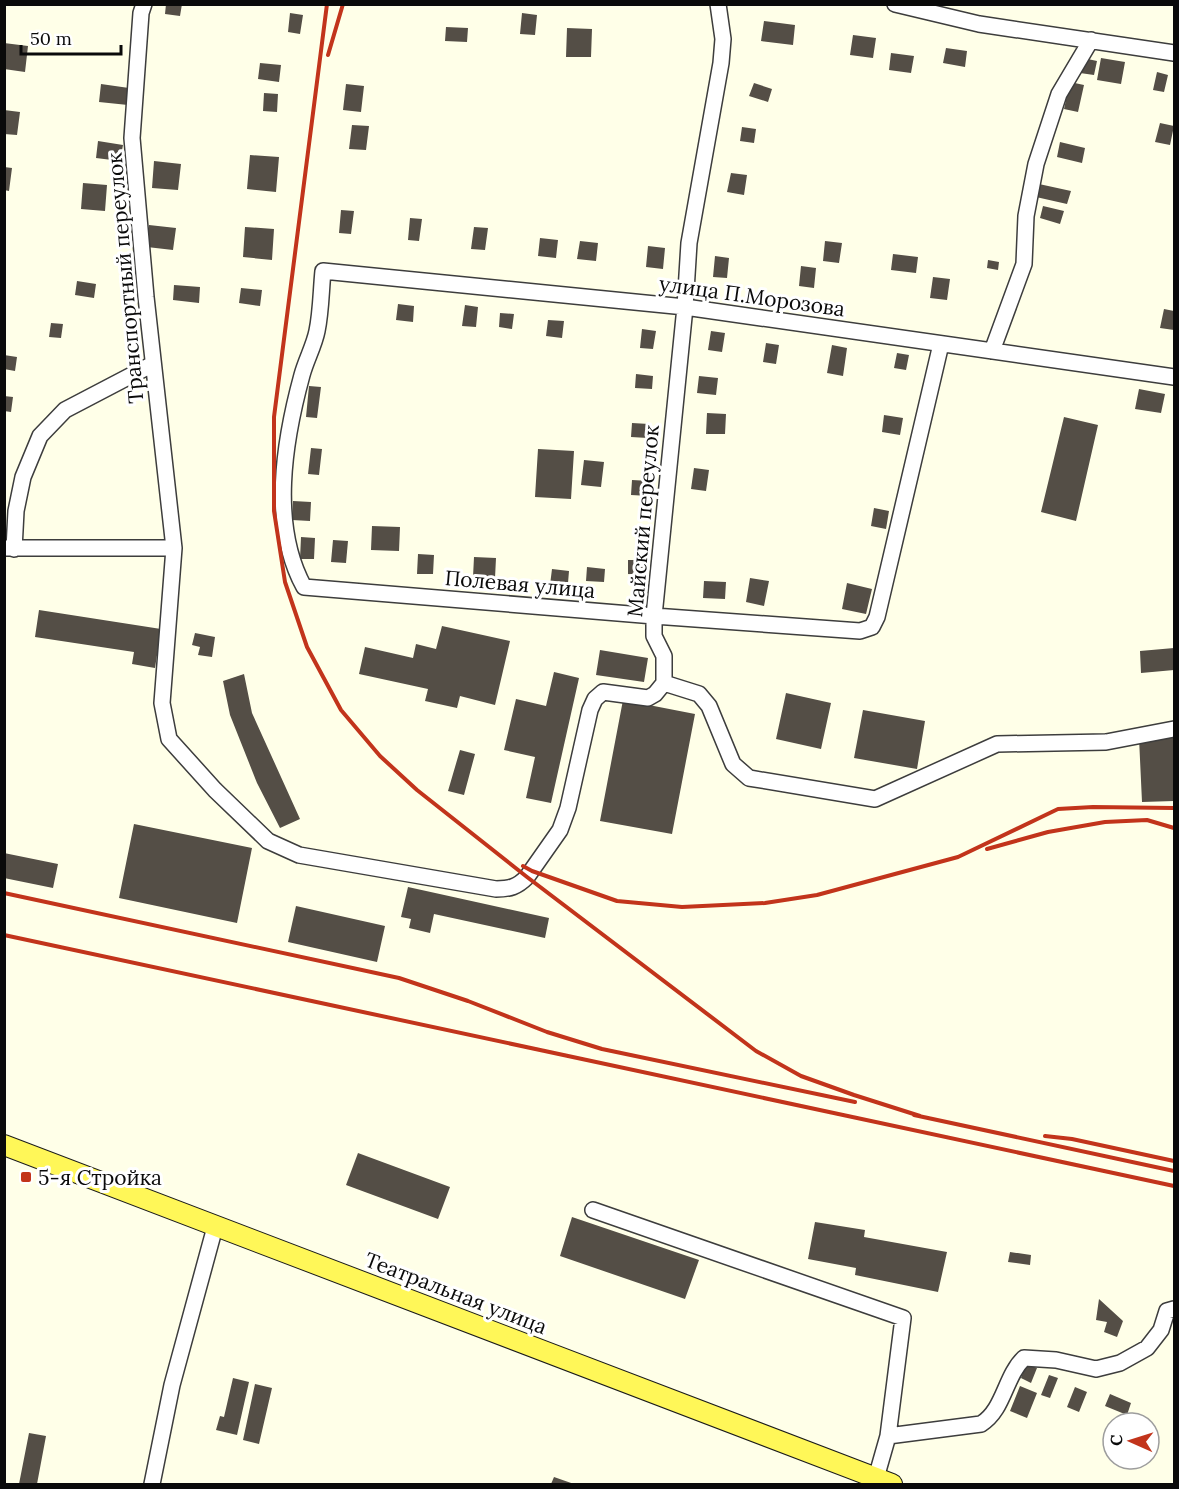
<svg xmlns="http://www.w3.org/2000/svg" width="1179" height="1489" font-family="Lora,serif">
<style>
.building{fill:#544e46}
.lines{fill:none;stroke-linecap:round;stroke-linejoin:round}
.minor-casing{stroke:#3d3d3d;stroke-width:18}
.major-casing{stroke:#1b1b1b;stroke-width:22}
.minor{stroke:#fff;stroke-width:15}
.major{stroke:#fff758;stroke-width:20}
.rail{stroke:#c2341b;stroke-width:4}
.poi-dot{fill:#c2341b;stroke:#fff;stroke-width:2}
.labels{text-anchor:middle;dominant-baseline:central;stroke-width:6;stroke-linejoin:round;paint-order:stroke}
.street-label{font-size:21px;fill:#0a0a0a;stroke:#fff}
.poi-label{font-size:21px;fill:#0a0a0a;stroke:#fff;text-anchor:start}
</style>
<rect width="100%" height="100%" fill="#ffffe8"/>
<path class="building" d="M 166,4 L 182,4 L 180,16 L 165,14 Z
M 290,13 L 303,15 L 300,34 L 288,32 Z
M 522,13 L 537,15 L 535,35 L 520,34 Z
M 764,21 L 795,25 L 793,45 L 761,41 Z
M 446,27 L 468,28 L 467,42 L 445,41 Z
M 567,28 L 592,29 L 591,57 L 566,57 Z
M 853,35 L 876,38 L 873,58 L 850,55 Z
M 4,43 L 28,46 L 25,72 L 4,69 Z
M 946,48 L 967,51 L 965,67 L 943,63 Z
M 891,53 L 914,56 L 911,73 L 889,70 Z
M 1083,58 L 1097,61 L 1094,75 L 1080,73 Z
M 1101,58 L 1125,62 L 1121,84 L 1097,80 Z
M 260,63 L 281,65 L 279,82 L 258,79 Z
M 1157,72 L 1168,75 L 1164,92 L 1153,90 Z
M 1070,82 L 1084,85 L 1078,112 L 1064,109 Z
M 754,83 L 772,89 L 768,102 L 749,96 Z
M 101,84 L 129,88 L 128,105 L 99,102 Z
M 346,84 L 364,86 L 361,112 L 343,110 Z
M 264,93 L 278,94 L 277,112 L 263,111 Z
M 4,110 L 20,112 L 17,135 L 4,134 Z
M 1160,123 L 1174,126 L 1170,145 L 1155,142 Z
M 352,125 L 369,126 L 366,150 L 349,149 Z
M 742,127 L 756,129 L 754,143 L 740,141 Z
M 98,141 L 123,145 L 120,161 L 96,158 Z
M 1060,142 L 1085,148 L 1082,163 L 1057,157 Z
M 250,155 L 279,157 L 276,192 L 247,189 Z
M 154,161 L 181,164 L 178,190 L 152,188 Z
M 4,167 L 12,168 L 9,191 L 4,190 Z
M 731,173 L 747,175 L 744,195 L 727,192 Z
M 83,183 L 107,185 L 105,211 L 81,209 Z
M 1039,184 L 1071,191 L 1067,204 L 1036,197 Z
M 1043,206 L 1064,211 L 1060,224 L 1040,218 Z
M 341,210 L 354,211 L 351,234 L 339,233 Z
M 410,218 L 422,219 L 419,241 L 408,240 Z
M 149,225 L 176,228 L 173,250 L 147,247 Z
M 245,227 L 274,229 L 272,260 L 243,257 Z
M 474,227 L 488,228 L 485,250 L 471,249 Z
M 540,238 L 558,240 L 556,258 L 538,256 Z
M 580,241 L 598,243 L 596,261 L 577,259 Z
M 825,241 L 842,243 L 839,263 L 823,261 Z
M 648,246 L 665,248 L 663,269 L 646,267 Z
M 893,254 L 918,257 L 916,273 L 891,270 Z
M 715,256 L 729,258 L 727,278 L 713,277 Z
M 988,260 L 999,262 L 998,270 L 987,268 Z
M 801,266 L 816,268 L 814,288 L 799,286 Z
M 933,277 L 950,279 L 947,300 L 930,298 Z
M 77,281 L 96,284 L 94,298 L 75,295 Z
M 174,285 L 200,287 L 199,303 L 173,300 Z
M 241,288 L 262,290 L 260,306 L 239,303 Z
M 398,304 L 414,306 L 413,322 L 396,320 Z
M 465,305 L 478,307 L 476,327 L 462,326 Z
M 1164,309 L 1174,311 L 1174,330 L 1160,328 Z
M 500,313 L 514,314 L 512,329 L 499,327 Z
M 548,320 L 564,321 L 562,338 L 546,336 Z
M 51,323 L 63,324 L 61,338 L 49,337 Z
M 642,329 L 656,331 L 653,349 L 640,348 Z
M 711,331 L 725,333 L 722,352 L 708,350 Z
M 766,343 L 779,345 L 776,364 L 763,362 Z
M 832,345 L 847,348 L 843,376 L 827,373 Z
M 897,353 L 909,355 L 906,370 L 894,368 Z
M 4,355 L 17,357 L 15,371 L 4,369 Z
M 636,374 L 653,376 L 652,389 L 635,388 Z
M 699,376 L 718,378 L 716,395 L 697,393 Z
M 309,386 L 321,387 L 317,418 L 306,417 Z
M 1139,389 L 1165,394 L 1161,413 L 1135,409 Z
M 4,396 L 13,397 L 11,412 L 4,411 Z
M 707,413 L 726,414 L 725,434 L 706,434 Z
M 884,415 L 903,418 L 900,435 L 882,432 Z
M 1064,417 L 1098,425 L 1076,521 L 1041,512 Z
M 632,423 L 649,424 L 648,438 L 631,437 Z
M 311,448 L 322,449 L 319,475 L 308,474 Z
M 538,449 L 574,451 L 571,499 L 535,497 Z
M 584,460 L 604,462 L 601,487 L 581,485 Z
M 694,468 L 709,470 L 706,491 L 691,489 Z
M 632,480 L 650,481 L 649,496 L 631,495 Z
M 293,501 L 311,502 L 310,521 L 292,520 Z
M 874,508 L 889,511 L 886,529 L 871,526 Z
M 372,526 L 400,527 L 399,551 L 371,550 Z
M 301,537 L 315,538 L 314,559 L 300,559 Z
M 333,540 L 348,541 L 346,563 L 331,562 Z
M 418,554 L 434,555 L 433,574 L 417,574 Z
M 474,557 L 496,558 L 495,578 L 473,577 Z
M 628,560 L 643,560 L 643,575 L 628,574 Z
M 587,567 L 605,569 L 604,582 L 586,581 Z
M 552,569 L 569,571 L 567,595 L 549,593 Z
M 750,578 L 769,581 L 764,606 L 746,602 Z
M 704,581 L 726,582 L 725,599 L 703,598 Z
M 847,583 L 872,589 L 866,614 L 842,609 Z
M 39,610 L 161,629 L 155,668 L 132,664 L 134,652 L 35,637 Z
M 442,626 L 510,641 L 495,705 L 460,696 L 457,708 L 425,701 L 428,689 L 359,674 L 365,647 L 413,658 L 416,644 L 436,649 Z
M 195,633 L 215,637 L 212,657 L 198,655 L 200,647 L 192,645 Z
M 1174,648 L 1174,670 L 1141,673 L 1140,651 Z
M 600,650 L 648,658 L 644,682 L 596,675 Z
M 554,672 L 579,678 L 551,803 L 526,798 L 535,757 L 504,750 L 516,699 L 546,706 Z
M 244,674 L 252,713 L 300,819 L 280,828 L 257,783 L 230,715 L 223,681 Z
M 786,693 L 831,703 L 821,749 L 776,739 Z
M 623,700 L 695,714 L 672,834 L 600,821 Z
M 863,710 L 925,721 L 917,769 L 854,758 Z
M 1174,736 L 1174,801 L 1142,802 L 1139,738 Z
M 460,750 L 475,754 L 464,795 L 448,791 Z
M 134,824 L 252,848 L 237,923 L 119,898 Z
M 4,853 L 58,864 L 53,888 L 4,878 Z
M 408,887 L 549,918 L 545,938 L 434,914 L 430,933 L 409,928 L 411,919 L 401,917 Z
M 296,906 L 385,926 L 377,962 L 288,942 Z
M 358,1153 L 450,1187 L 438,1219 L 346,1185 Z
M 572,1217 L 699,1260 L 685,1299 L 560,1256 Z
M 815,1222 L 865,1230 L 864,1237 L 947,1252 L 938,1292 L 855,1275 L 856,1268 L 808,1259 Z
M 1010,1252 L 1031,1255 L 1030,1265 L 1008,1262 Z
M 1099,1299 L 1123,1321 L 1117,1337 L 1104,1332 L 1107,1322 L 1096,1320 Z
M 1026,1364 L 1037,1368 L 1031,1383 L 1021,1378 Z
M 1049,1375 L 1058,1378 L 1050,1398 L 1041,1395 Z
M 233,1378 L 249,1382 L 237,1435 L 216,1430 L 220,1416 L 224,1417 Z
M 255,1384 L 272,1388 L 259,1444 L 243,1440 Z
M 1020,1386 L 1037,1393 L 1027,1418 L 1010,1411 Z
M 1075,1387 L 1087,1392 L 1079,1412 L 1067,1407 Z
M 1110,1394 L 1131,1403 L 1127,1415 L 1105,1406 Z
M 1133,1413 L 1147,1418 L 1145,1423 L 1130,1423 Z
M 29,1433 L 46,1436 L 37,1484 L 19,1484 Z
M 554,1477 L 574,1484 L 551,1484 Z"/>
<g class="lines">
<g class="minor-casing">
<path id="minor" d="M 144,4 L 141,13 L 132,138 L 146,297 L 174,548 L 162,703 L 169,739 L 215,790 L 268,841 L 299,855 L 496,889 C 510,889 517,887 527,877 L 560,830 L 568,808 L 590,710 L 595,699 L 603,692 L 648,698 L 655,694 L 664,683
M 718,4 L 723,39 L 721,63 L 689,243 L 685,307 L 654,616 L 654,636 L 664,656 L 664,683 L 699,694 L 709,706 L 733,764 L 749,778 L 875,799 L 997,744 L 1106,742 L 1174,729
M 895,4 L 979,24 L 1174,53
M 941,344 L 877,617 L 872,627 L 860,631 L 654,616 L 304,587 C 270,525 284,441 302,375 C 306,360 314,346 317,331 C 321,312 321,291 323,271 L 685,307 L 1174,377
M 992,351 L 1024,264 L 1026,216 L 1036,164 L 1059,94 L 1091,40
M 6,548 L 174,548
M 14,549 L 16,511 L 23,477 L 40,436 L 65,410 L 153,364
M 593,1210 L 903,1318 L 888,1436 L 876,1478
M 888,1436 L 981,1424 C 1004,1410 1005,1376 1024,1358 L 1056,1360 L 1096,1369 L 1120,1363 L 1147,1348 L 1161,1330 L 1167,1311 L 1174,1309
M 152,1484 L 172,1385 L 215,1227"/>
</g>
<g class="major-casing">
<path id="major" d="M 4,1145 L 892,1484"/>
</g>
<use href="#minor" class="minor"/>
<use href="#major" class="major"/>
<path class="rail" d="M 327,4 L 274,417 L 274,511 L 285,582 L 307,647 L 341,710 L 380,756 L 417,790 L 527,877 L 756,1051 L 801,1076 L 854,1095 L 920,1116
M 328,55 L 343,4
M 987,849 L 1048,832 L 1105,822 L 1147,820 L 1174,828
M 523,866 L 532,871 L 617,901 L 682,907 L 765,903 L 817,895 L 958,857 L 1058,809 L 1093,807 L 1174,808
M 4,893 L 399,978 L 468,1001 L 547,1032 L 602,1049 L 855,1102
M 4,935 L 1174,1186
M 914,1115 L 1174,1171
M 1045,1136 L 1072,1139 L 1174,1161"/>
</g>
<rect class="poi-dot" x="20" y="1171" width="12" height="12" rx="3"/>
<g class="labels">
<g class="street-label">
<text transform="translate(125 278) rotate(-95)">Транспортный переулок</text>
<text transform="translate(752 296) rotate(8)">улица П.Морозова</text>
<text transform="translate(643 521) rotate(-85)">Майский переулок</text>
<text transform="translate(520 584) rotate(5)">Полевая улица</text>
<text transform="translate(456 1293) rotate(21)">Театральная улица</text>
</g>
<g class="poi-label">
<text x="38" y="1177">5-я Стройка</text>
</g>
</g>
<rect width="1179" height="1489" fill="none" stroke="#0a0a0a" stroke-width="12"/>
<g transform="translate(1131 1441) rotate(273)"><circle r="28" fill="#ffffff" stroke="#9d9d9d" stroke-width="1.5"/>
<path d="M0-4.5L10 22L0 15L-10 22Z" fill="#c2341b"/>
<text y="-9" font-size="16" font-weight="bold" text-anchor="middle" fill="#0a0a0a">С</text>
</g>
<path d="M21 45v9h100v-9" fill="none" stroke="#0a0a0a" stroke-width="3"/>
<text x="30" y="45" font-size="18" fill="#0a0a0a" stroke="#ffffff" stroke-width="4.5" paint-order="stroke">50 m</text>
</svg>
